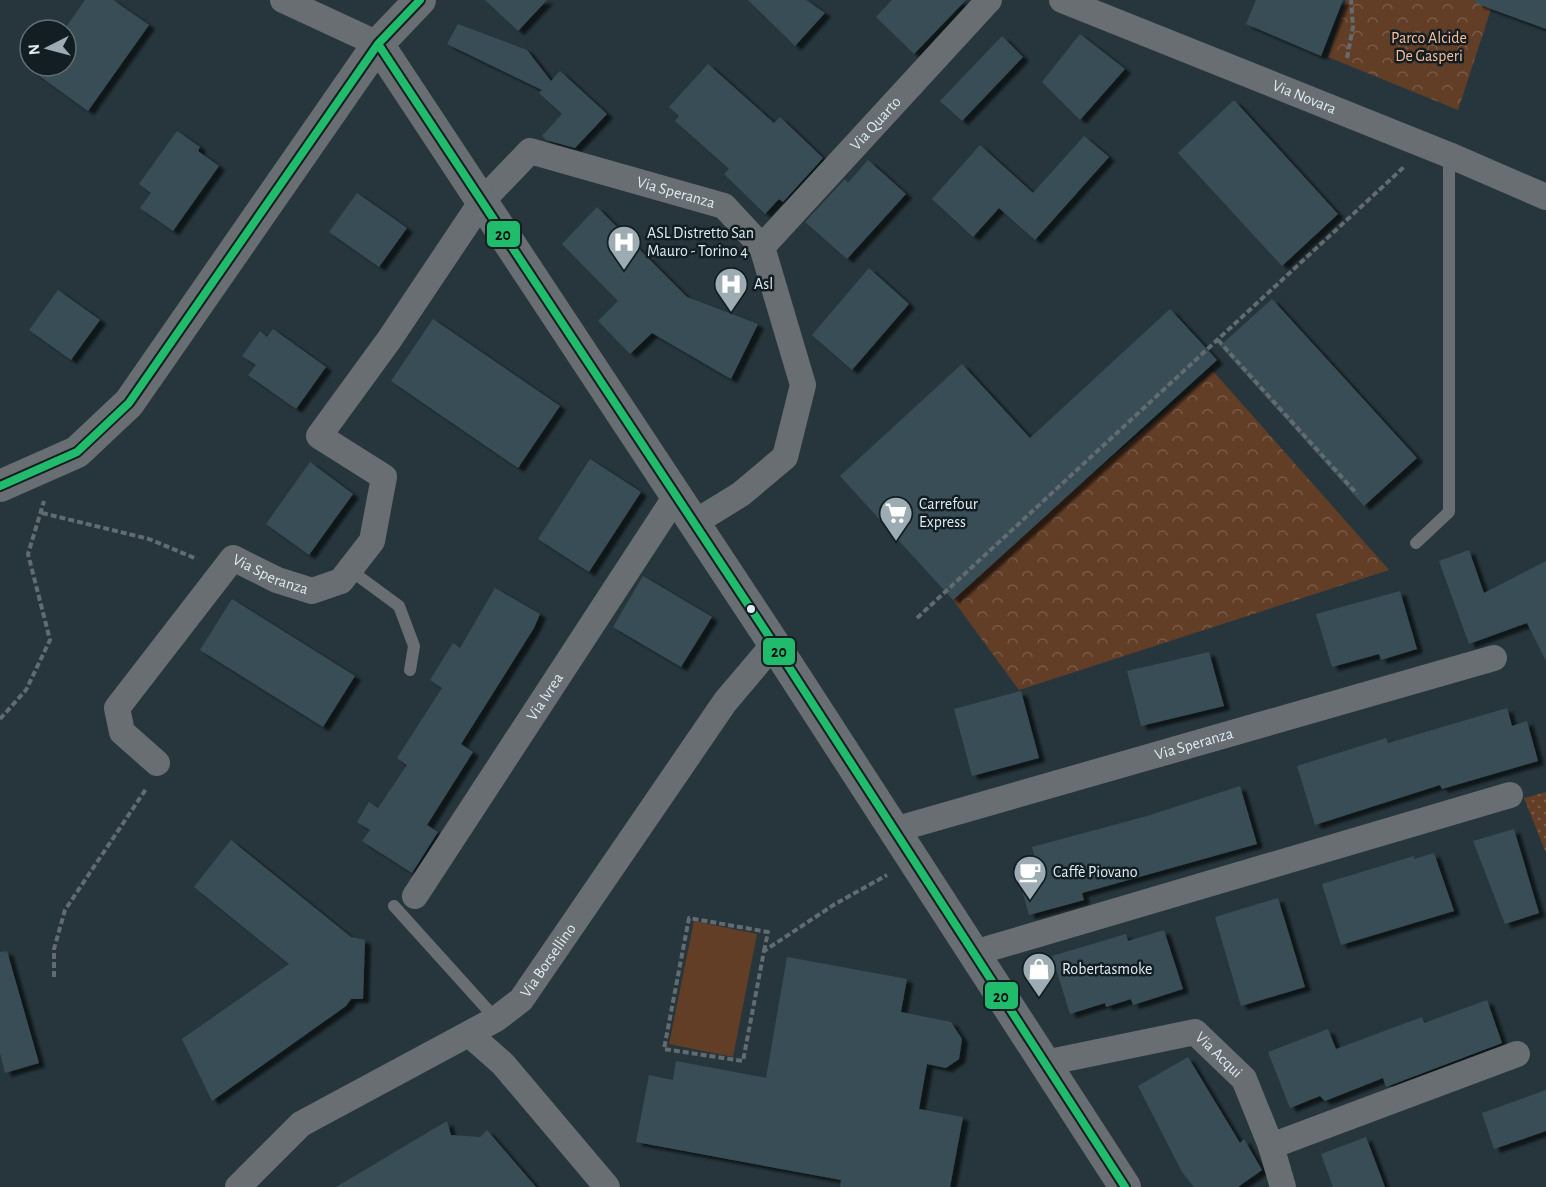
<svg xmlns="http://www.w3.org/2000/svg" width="1546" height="1187" font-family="'Alegreya Sans',sans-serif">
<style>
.grass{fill:url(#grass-dots)}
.park{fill:url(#park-crowns)}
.garden{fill:#633e27}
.building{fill:#394e55;filter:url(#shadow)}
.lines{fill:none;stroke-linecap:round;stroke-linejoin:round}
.path{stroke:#626b6f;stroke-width:4;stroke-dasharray:6 3;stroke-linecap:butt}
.service{stroke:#686e71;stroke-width:12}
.minor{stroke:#686e71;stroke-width:26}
.tertiary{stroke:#686e71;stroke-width:32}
.bus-1-casing{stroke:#131e23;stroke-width:12}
.bus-1{stroke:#20bc6c;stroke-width:8}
.bus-dot{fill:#ddecf3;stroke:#131e23;stroke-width:2}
.labels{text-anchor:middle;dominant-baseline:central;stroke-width:5;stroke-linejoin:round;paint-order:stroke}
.park-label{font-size:16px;fill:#fdbc98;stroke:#131e23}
.street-label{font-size:16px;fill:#ddecf3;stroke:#131e23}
.poi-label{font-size:16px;fill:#ddecf3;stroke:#131e23;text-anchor:start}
.line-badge{stroke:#131e23;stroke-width:2}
.pale-badge-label{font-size:16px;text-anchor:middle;font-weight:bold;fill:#111}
</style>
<defs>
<pattern id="grass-dots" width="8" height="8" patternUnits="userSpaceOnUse" patternTransform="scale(1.5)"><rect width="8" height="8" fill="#633e27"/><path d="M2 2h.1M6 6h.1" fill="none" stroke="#795a47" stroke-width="1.8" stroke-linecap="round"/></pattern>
<pattern id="park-crowns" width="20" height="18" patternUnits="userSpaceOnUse" patternTransform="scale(1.5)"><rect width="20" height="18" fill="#633e27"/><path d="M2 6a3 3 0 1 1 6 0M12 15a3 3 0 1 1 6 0" fill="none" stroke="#795a47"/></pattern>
<filter id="shadow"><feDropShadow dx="6" dy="4" stdDeviation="1.5" flood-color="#0009"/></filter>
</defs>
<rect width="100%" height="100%" fill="#26363c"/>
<path class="grass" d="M 1546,792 L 1546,853 L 1524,798 Z"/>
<path class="park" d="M 1346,0 L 1494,0 L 1458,110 L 1328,57 Z
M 1213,371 L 1389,570 L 1019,690 L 953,600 L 1051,510 Z"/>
<path class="garden" d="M 694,921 L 757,934 L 733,1057 L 669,1044 Z"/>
<path class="building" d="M 85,0 L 113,0 L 149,25 L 88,111 L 34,72 L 38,66 L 66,66 L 66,30 L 64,30 Z
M 485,0 L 547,0 L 518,31 Z
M 748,0 L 806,0 L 825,13 L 795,46 Z
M 892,0 L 966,0 L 914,54 L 876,17 Z
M 1256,0 L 1343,0 L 1321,56 L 1246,24 Z
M 1475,0 L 1546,0 L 1546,29 L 1475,3 Z
M 458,24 L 527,50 L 551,81 L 560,71 L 607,114 L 575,148 L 546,140 L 542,136 L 562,114 L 539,93 L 542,90 L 447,44 Z
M 1080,34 L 1125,69 L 1080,120 L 1042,82 Z
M 1002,36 L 1023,57 L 962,121 L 940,101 Z
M 708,64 L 774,123 L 780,117 L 823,158 L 783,202 L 779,199 L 765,214 L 724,174 L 729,169 L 675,121 L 679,116 L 669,107 Z
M 1234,100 L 1338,214 L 1282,266 L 1178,153 Z
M 177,131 L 200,147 L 198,151 L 219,166 L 173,231 L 140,208 L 151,193 L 139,184 Z
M 1084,136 L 1109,157 L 1035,240 L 999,208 L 973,237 L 932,199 L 980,145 L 1033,193 Z
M 868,160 L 906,194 L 847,259 L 805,222 L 845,179 L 848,183 Z
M 357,193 L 407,228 L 379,267 L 329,232 Z
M 597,207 L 687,297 L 758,324 L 731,379 L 652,333 L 630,354 L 598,321 L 618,301 L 562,244 Z
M 869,268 L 909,304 L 852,370 L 812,335 Z
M 58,290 L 100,320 L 71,360 L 29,330 Z
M 1272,299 L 1417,458 L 1364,506 L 1220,346 Z
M 1170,309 L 1217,360 L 953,600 L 840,476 L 962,364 L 1030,438 Z
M 433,319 L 560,406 L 518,468 L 391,381 Z
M 273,329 L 326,367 L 296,409 L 248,375 L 256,365 L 242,356 L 260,331 L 267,337 Z
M 590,459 L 641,492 L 589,572 L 538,539 Z
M 310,462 L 353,494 L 309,555 L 266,524 Z
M 1469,550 L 1484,593 L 1546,561 L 1546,661 L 1527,623 L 1469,644 L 1439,561 Z
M 643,576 L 712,617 L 681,667 L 613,627 Z
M 495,588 L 540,614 L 534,628 L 461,744 L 473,752 L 427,825 L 438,832 L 412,873 L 362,841 L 370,830 L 357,822 L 369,802 L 378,808 L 407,765 L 397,758 L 442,688 L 430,680 L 453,643 L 460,648 Z
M 1400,591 L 1417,649 L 1381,660 L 1379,654 L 1332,667 L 1316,614 Z
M 232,599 L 355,676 L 323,727 L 200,650 Z
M 1209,652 L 1224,706 L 1141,726 L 1127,671 Z
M 1021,691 L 1039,758 L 972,776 L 954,709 Z
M 1507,708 L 1512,726 L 1527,721 L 1538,761 L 1442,789 L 1440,785 L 1315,825 L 1297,766 L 1386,738 L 1388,743 Z
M 1240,786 L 1257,844 L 1082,893 L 1084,900 L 1029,915 L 1019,879 L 1027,877 L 1024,865 L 1036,862 L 1032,847 L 1147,816 Z
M 1514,829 L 1539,913 L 1505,924 L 1473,841 Z
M 231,840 L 351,937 L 365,940 L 363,999 L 351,999 L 346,1006 L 212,1101 L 182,1039 L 289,964 L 194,887 Z
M 1434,853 L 1454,911 L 1341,945 L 1322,884 L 1414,856 L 1414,859 Z
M 1278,898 L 1305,987 L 1241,1006 L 1215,917 Z
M 1164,930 L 1183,989 L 1133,1005 L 1131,999 L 1106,1007 L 1105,1003 L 1070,1014 L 1052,956 L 1126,934 L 1128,941 Z
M 7,951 L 39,1063 L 5,1073 L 0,1053 L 0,952 Z
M 787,957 L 907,979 L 901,1012 L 951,1022 L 962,1039 L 959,1059 L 946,1068 L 927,1064 L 919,1109 L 963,1117 L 950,1187 L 840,1187 L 841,1180 L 636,1142 L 649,1075 L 673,1080 L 676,1061 L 766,1078 Z
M 1487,1000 L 1502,1043 L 1386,1087 L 1383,1078 L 1325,1101 L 1320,1096 L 1290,1108 L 1268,1052 L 1328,1029 L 1336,1049 L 1422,1017 L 1424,1023 Z
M 1188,1057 L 1240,1143 L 1244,1139 L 1262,1170 L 1238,1187 L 1194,1187 L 1182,1172 L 1138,1086 Z
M 1546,1090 L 1546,1131 L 1494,1149 L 1482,1113 Z
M 447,1121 L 451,1135 L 480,1137 L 487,1130 L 536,1187 L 336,1187 Z
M 1366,1137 L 1385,1187 L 1333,1187 L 1321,1154 Z"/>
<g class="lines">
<path class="path" d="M 1347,58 L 1353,27 L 1351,0
M 1218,340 L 1357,494
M 42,513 L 149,539 L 197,559
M 917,618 L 1404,167
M 0,719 L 26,690 L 50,640 L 28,554 L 44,501
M 764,951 L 768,932 L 689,918 L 664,1049 L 743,1061 L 764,951 L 835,904 L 887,875
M 54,977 L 54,949 L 65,910 L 146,789"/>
<path class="service" d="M 1416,543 L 1449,512 L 1449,155
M 350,570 L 399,606 L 414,646 L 410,670
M 394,906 L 496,1019"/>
<g class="minor">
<path d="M 283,0 L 378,44"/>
<path id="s1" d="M 1062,0 L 1449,155 L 1546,197"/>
<path id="s2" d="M 762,247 L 989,0"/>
<path id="s3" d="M 157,763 L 122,732 L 117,708 L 233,558 L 277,580 L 312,591 L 341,581 L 372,541 L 384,477 L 319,436 L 389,340 L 482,201 L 530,151 L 724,206 L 762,247 L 803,385 L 785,457 L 741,494 L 694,523"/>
<path id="s4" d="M 894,830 L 1494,658"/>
<path id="s5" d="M 415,896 L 676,496"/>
<path d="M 974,953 L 1510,795"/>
<path d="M 469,1034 L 503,1064 L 607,1187"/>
<path id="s6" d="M 1045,1063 L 1195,1032 L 1244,1079 L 1271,1146 L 1283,1187"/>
<path d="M 1271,1146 L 1517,1054"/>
<path id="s7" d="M 238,1187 L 301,1124 L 496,1019 L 521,1000 L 725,702 L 774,644"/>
</g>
<path class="tertiary" d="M 378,44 L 774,644 L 1125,1187
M 0,486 L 77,452 L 129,403 L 378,44 L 420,0"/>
<g class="bus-1-casing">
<path id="bus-1" d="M 378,44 L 774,644 L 1125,1187
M 0,486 L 77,452 L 129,403 L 378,44 L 420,0"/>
</g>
<use href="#bus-1" class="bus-1"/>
</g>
<defs>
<g id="hospital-pin" transform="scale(1.725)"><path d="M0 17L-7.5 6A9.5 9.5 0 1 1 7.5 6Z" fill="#9dacb3" stroke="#131e23"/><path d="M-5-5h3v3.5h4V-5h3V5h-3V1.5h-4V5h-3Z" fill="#fff"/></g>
<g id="supermarket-pin" transform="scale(1.725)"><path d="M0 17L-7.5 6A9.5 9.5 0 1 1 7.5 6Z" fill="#9dacb3" stroke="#131e23"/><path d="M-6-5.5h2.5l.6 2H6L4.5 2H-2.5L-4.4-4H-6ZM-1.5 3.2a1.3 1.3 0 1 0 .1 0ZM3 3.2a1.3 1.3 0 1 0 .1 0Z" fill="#fff"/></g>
<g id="cafe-pin" transform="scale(1.725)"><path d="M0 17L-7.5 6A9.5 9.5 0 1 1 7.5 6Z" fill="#9dacb3" stroke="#131e23"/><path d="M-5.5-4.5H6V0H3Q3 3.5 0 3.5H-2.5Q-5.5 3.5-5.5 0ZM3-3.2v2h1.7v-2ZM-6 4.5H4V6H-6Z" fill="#fff"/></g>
<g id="shop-pin" transform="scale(1.725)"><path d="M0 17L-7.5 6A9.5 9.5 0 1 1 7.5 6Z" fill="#9dacb3" stroke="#131e23"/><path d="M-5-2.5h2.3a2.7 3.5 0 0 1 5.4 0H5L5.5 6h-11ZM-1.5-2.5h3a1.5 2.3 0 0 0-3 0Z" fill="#fff"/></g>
</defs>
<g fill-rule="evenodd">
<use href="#hospital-pin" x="624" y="242"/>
<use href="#hospital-pin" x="731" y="284"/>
<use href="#supermarket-pin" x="896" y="513"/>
<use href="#cafe-pin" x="1030" y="872"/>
<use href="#shop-pin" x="1039" y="969"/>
</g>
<circle class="bus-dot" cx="751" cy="609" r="5"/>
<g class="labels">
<g class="park-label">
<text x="1429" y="38">Parco Alcide<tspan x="1429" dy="18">De Gasperi</tspan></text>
</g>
<g class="street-label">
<text stroke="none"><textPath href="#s1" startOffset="261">Via Novara</textPath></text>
<text stroke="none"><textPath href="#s2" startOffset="168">Via Quarto</textPath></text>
<text stroke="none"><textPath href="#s3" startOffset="1077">Via Speranza</textPath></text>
<text stroke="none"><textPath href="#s3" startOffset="302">Via Speranza</textPath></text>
<text stroke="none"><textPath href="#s5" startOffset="238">Via Ivrea</textPath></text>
<text stroke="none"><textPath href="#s4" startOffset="312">Via Speranza</textPath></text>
<text stroke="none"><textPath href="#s7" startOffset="390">Via Borsellino</textPath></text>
<text stroke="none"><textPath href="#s6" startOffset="186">Via Acqui</textPath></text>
</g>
<g class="poi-label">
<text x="647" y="233">ASL Distretto San<tspan x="647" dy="18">Mauro - Torino 4</tspan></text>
<text x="754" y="284">Asl</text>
<text x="919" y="504">Carrefour<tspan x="919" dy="18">Express</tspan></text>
<text x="1053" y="872">Caffè Piovano</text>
<text x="1062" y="969">Robertasmoke</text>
</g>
</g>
<g class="line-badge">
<rect x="486" y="220" width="35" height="28" rx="6" fill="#20bc6c"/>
<rect x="762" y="637" width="34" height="29" rx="6" fill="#20bc6c"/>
<rect x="984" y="981" width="35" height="29" rx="6" fill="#20bc6c"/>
</g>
<g class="pale-badge-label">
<text x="503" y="240">20</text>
<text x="779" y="657">20</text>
<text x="1001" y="1002">20</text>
</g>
<g transform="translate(48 48) rotate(264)"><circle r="28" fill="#131e23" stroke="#647076" stroke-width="1.5"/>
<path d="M0-4.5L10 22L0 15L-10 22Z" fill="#9dacb3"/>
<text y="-9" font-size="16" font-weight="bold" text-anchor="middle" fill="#ddecf3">N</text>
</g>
</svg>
